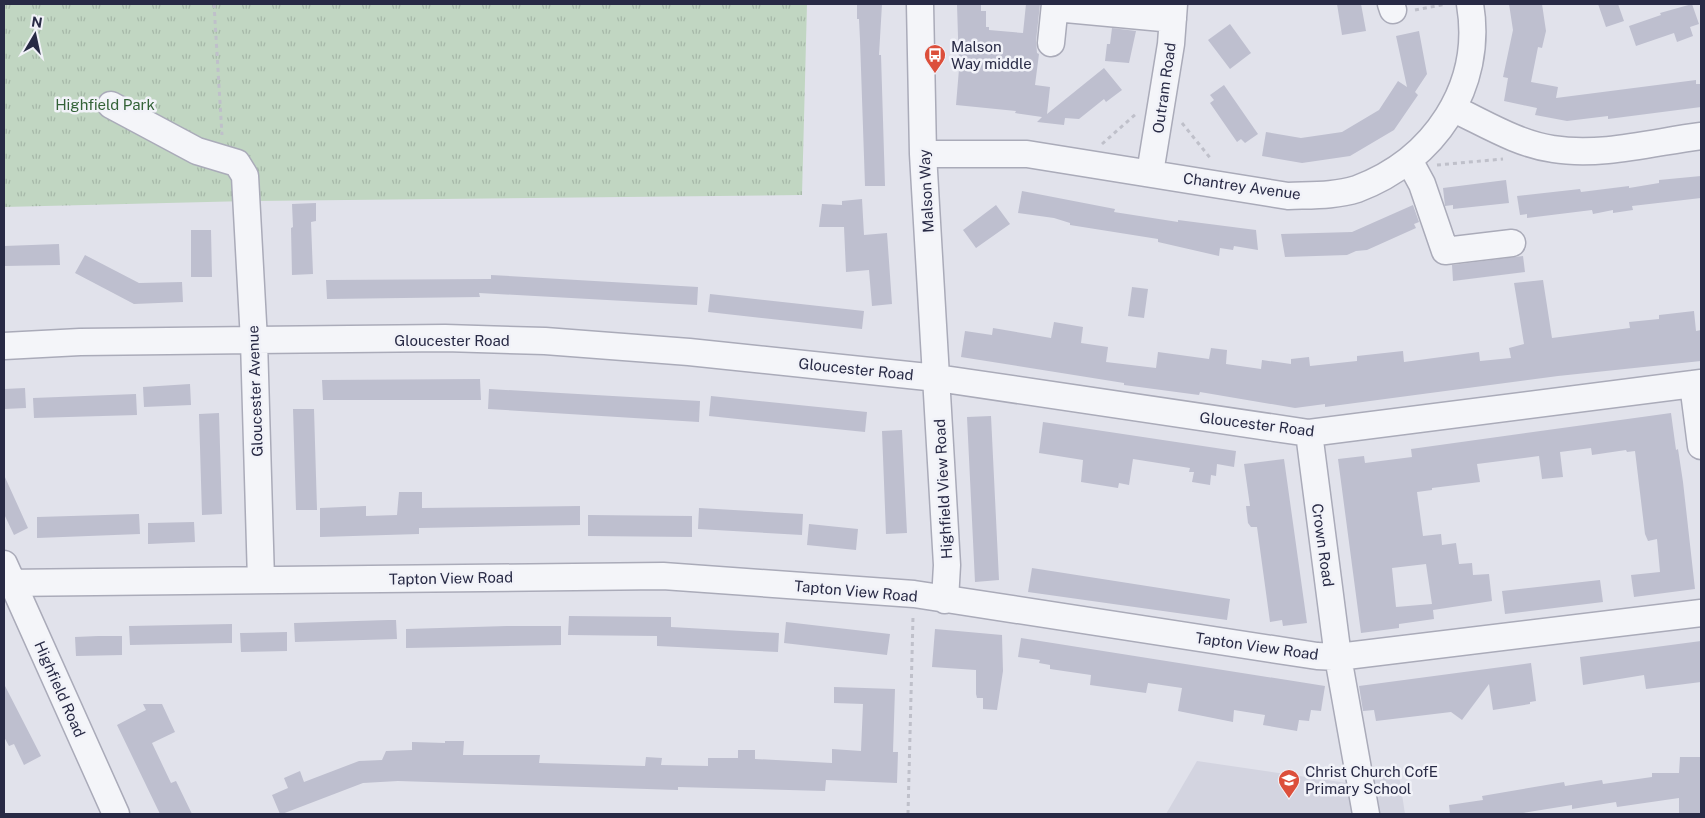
<svg xmlns="http://www.w3.org/2000/svg" width="1705" height="818" font-family="'Public Sans',sans-serif">
<style>
.built{fill:#d3d4e0}
.park{fill:url(#park-tufts)}
.building{fill:#bebfcf;fill-rule:evenodd}
.lines{fill:none;stroke-linecap:round;stroke-linejoin:round}
.minor-casing{stroke:#aaabb9;stroke-width:29}
.path{stroke:#bfc0ca;stroke-width:3;stroke-dasharray:4 4;stroke-linecap:butt}
.minor{stroke:#f4f5f9;stroke-width:26}
.labels{text-anchor:middle;dominant-baseline:central;stroke-width:5;stroke-linejoin:round;paint-order:stroke}
.poi-label{font-size:15px;fill:#282a45;stroke:#f1f2f8;text-anchor:start}
.street-label{font-size:15px;fill:#282a45;stroke:#f1f2f8}
.park-label{font-size:15px;fill:#336237;stroke:#f1f2f8}
</style>
<defs>
<pattern id="park-tufts" width="24" height="20" patternUnits="userSpaceOnUse" patternTransform="scale(1.25)"><rect width="24" height="20" fill="#c1d6c2"/><path d="M3 7l-1-3M5 7V3M7 7l1-3M15 17l-1-3M17 17v-4M19 17l1-3" fill="none" stroke="#a6b8a8"/></pattern>
</defs>
<rect width="100%" height="100%" fill="#e1e2eb"/>
<path class="built" d="M 1197,761 L 1347,783 L 1399,775 L 1405,814 L 1166,814 Z"/>
<path class="park" d="M 4,4 L 807,4 L 802,195 L 248,201 L 4,207 Z"/>
<path class="building" d="M 857,4 L 882,4 L 879,55 L 881,55 L 885,186 L 865,186 L 860,40 L 859,19 L 857,19 Z
M 957,4 L 981,4 L 981,11 L 986,11 L 986,27 L 989,27 L 989,30 L 1023,33 L 1026,4 L 1040,4 L 1036,41 L 1037,53 L 1039,54 L 1035,85 L 1050,87 L 1047,114 L 1104,68 L 1122,90 L 1106,102 L 1104,99 L 1079,119 L 1065,118 L 1064,125 L 1037,122 L 1042,117 L 1015,113 L 1016,111 L 956,105 L 959,69 Z
M 1337,4 L 1361,4 L 1366,31 L 1342,35 Z
M 1509,4 L 1542,4 L 1546,31 L 1542,48 L 1538,47 L 1531,82 L 1558,87 L 1556,98 L 1696,80 L 1696,84 L 1701,84 L 1701,107 L 1608,119 L 1608,116 L 1567,121 L 1535,115 L 1537,108 L 1504,101 L 1508,78 L 1503,77 L 1513,30 Z
M 1598,4 L 1618,4 L 1624,21 L 1606,27 Z
M 1692,4 L 1699,24 L 1690,27 L 1693,36 L 1677,42 L 1674,33 L 1636,46 L 1629,26 L 1661,15 L 1660,13 Z
M 1230,24 L 1251,53 L 1230,69 L 1208,40 Z
M 1112,28 L 1136,31 L 1129,63 L 1105,61 L 1107,44 L 1110,44 Z
M 1419,31 L 1427,74 L 1415,92 L 1418,95 L 1394,130 L 1350,156 L 1302,163 L 1262,156 L 1266,132 L 1301,138 L 1342,132 L 1379,110 L 1398,81 L 1407,87 L 1396,36 Z
M 1224,85 L 1258,134 L 1245,143 L 1241,139 L 1237,142 L 1210,103 L 1214,100 L 1210,95 Z
M 1701,176 L 1701,198 L 1632,206 L 1633,210 L 1613,213 L 1613,210 L 1593,214 L 1592,210 L 1527,218 L 1527,214 L 1520,215 L 1517,196 L 1580,189 L 1581,192 L 1629,186 L 1629,188 L 1659,183 L 1659,180 Z
M 1506,180 L 1509,203 L 1453,209 L 1453,205 L 1445,206 L 1443,188 Z
M 1022,191 L 1115,209 L 1114,212 L 1178,222 L 1178,220 L 1256,230 L 1258,250 L 1234,246 L 1233,250 L 1220,248 L 1219,256 L 1158,242 L 1158,239 L 1070,225 L 1070,223 L 1054,218 L 1018,213 Z
M 862,199 L 864,235 L 887,233 L 892,304 L 872,306 L 869,270 L 846,272 L 844,227 L 819,227 L 822,204 L 842,205 L 842,201 Z
M 316,203 L 316,221 L 311,222 L 313,274 L 292,275 L 291,228 L 293,227 L 292,204 Z
M 996,205 L 1010,224 L 976,248 L 963,230 Z
M 1413,205 L 1419,222 L 1414,224 L 1416,228 L 1367,250 L 1356,251 L 1347,255 L 1285,257 L 1281,234 L 1352,232 Z
M 191,230 L 211,230 L 212,277 L 191,277 Z
M 59,244 L 60,265 L 4,266 L 4,246 Z
M 85,255 L 139,283 L 182,282 L 183,302 L 134,304 L 75,273 Z
M 1523,256 L 1525,272 L 1453,281 L 1452,265 Z
M 491,275 L 698,287 L 697,305 L 479,293 L 480,297 L 327,299 L 326,280 L 491,279 Z
M 1543,280 L 1552,338 L 1630,328 L 1629,322 L 1659,319 L 1659,315 L 1694,311 L 1696,331 L 1701,330 L 1701,361 L 1558,376 L 1325,407 L 1325,404 L 1295,408 L 1200,392 L 1199,395 L 1124,385 L 1124,383 L 961,357 L 965,331 L 992,335 L 993,328 L 1051,338 L 1054,322 L 1083,327 L 1081,343 L 1108,347 L 1106,362 L 1156,368 L 1158,352 L 1209,359 L 1211,348 L 1227,350 L 1226,364 L 1261,369 L 1262,360 L 1291,364 L 1291,359 L 1309,357 L 1310,366 L 1357,361 L 1357,356 L 1403,351 L 1404,362 L 1479,352 L 1480,361 L 1511,358 L 1509,348 L 1524,344 L 1514,283 Z
M 1132,287 L 1148,289 L 1144,318 L 1128,316 Z
M 710,294 L 864,311 L 862,329 L 708,312 Z
M 480,379 L 481,400 L 323,400 L 322,380 Z
M 190,384 L 191,405 L 144,407 L 143,387 Z
M 25,388 L 26,408 L 4,409 L 4,389 Z
M 489,389 L 700,401 L 699,422 L 488,409 Z
M 136,394 L 137,415 L 34,418 L 33,398 Z
M 711,396 L 867,412 L 865,432 L 709,416 Z
M 293,409 L 314,409 L 317,510 L 296,510 Z
M 219,413 L 222,514 L 202,515 L 199,414 Z
M 1671,413 L 1676,450 L 1678,449 L 1683,482 L 1695,589 L 1634,597 L 1631,575 L 1660,572 L 1657,539 L 1648,541 L 1645,534 L 1635,451 L 1627,452 L 1626,450 L 1592,455 L 1591,448 L 1560,452 L 1563,477 L 1542,479 L 1539,456 L 1477,464 L 1480,482 L 1432,488 L 1432,490 L 1417,492 L 1423,536 L 1441,534 L 1442,545 L 1456,543 L 1459,564 L 1472,563 L 1473,575 L 1489,574 L 1492,601 L 1433,610 L 1434,619 L 1399,624 L 1399,628 L 1361,633 L 1338,459 L 1364,456 L 1365,463 L 1412,457 L 1411,449 ZM 1426,564 L 1432,604 L 1396,607 L 1392,568 Z
M 991,416 L 999,580 L 975,582 L 967,417 Z
M 1043,422 L 1236,451 L 1234,467 L 1217,464 L 1216,476 L 1211,475 L 1210,485 L 1192,482 L 1194,472 L 1189,472 L 1190,468 L 1133,459 L 1129,485 L 1119,483 L 1118,488 L 1081,482 L 1083,460 L 1039,453 Z
M 902,430 L 907,533 L 886,534 L 882,431 Z
M 1284,459 L 1307,623 L 1283,626 L 1282,620 L 1270,622 L 1257,527 L 1251,527 L 1248,523 L 1246,506 L 1250,506 L 1244,464 Z
M 4,475 L 28,528 L 14,535 L 4,514 Z
M 399,492 L 422,492 L 422,508 L 580,506 L 580,525 L 419,528 L 419,534 L 320,537 L 320,508 L 366,506 L 366,516 L 397,515 Z
M 699,508 L 803,514 L 802,535 L 698,529 Z
M 139,514 L 140,534 L 37,538 L 37,517 Z
M 588,515 L 692,516 L 692,537 L 588,536 Z
M 194,522 L 195,542 L 148,544 L 148,523 Z
M 809,524 L 858,529 L 856,550 L 807,545 Z
M 1032,568 L 1230,599 L 1227,620 L 1028,592 Z
M 1600,580 L 1603,602 L 1505,614 L 1502,591 Z
M 569,616 L 671,617 L 671,627 L 779,633 L 778,652 L 657,646 L 657,636 L 568,635 Z
M 388,620 L 396,620 L 397,639 L 295,642 L 294,623 Z
M 786,622 L 890,634 L 887,655 L 784,643 Z
M 232,624 L 232,643 L 130,645 L 129,626 Z
M 507,626 L 561,626 L 561,645 L 406,648 L 406,629 Z
M 935,629 L 1002,635 L 1003,671 L 997,710 L 983,709 L 983,698 L 977,698 L 976,694 L 976,670 L 932,667 Z
M 287,632 L 287,651 L 241,652 L 240,633 Z
M 98,636 L 122,636 L 122,655 L 76,656 L 75,637 Z
M 1021,638 L 1325,686 L 1321,711 L 1311,710 L 1309,721 L 1299,720 L 1297,731 L 1263,725 L 1265,715 L 1234,710 L 1233,722 L 1178,711 L 1182,688 L 1148,683 L 1146,693 L 1090,685 L 1091,675 L 1050,669 L 1050,665 L 1039,663 L 1040,660 L 1018,657 Z
M 1701,641 L 1701,682 L 1646,689 L 1644,675 L 1583,685 L 1580,657 Z
M 1531,663 L 1536,701 L 1530,702 L 1530,704 L 1493,710 L 1489,684 L 1462,720 L 1451,712 L 1376,721 L 1374,710 L 1363,711 L 1359,686 Z
M 4,684 L 41,756 L 24,765 L 14,744 L 9,746 L 4,737 Z
M 834,687 L 895,689 L 893,752 L 898,752 L 897,783 L 826,780 L 825,791 L 678,787 L 678,790 L 398,781 L 363,783 L 282,814 L 280,814 L 272,795 L 288,788 L 284,778 L 300,771 L 304,782 L 359,761 L 382,760 L 386,751 L 412,750 L 412,742 L 445,743 L 445,741 L 464,741 L 463,755 L 540,755 L 539,763 L 645,766 L 646,757 L 662,758 L 661,765 L 708,766 L 708,758 L 738,758 L 738,750 L 755,750 L 755,759 L 832,763 L 832,749 L 861,751 L 863,704 L 834,703 Z
M 143,704 L 162,704 L 175,732 L 152,743 L 171,783 L 176,781 L 192,814 L 160,814 L 117,725 L 146,710 Z
M 1680,757 L 1701,757 L 1701,814 L 1679,814 L 1679,798 L 1617,807 L 1616,802 L 1572,809 L 1572,805 L 1517,814 L 1450,814 L 1449,805 L 1483,800 L 1482,796 L 1564,782 L 1565,786 L 1602,780 L 1603,784 L 1652,777 L 1652,773 L 1679,773 Z"/>
<g class="lines">
<g class="minor-casing">
<path id="minor" d="M 920,4 L 923,154 L 947,565 L 945,600
M 1391,4 L 1393,10
M 1055,8 L 1173,19
M 1051,43 L 1055,4
M 111,105 L 197,151 L 237,163 L 245,176 L 254,341 L 261,580
M 1454,109 C 1486,124 1518,144 1553,149 C 1601,157 1654,142 1701,136
M 923,154 L 1027,154 L 1288,196 C 1311,195 1335,196 1357,189 C 1434,160 1484,87 1470,4
M 1409,160 L 1422,184 L 1445,251 L 1512,243
M 1150,173 L 1171,44 L 1174,4
M 4,346 L 80,342 L 445,338 L 545,341 L 689,352 L 937,378 L 1309,433 L 1701,383
M 1693,384 L 1701,446
M 1309,433 L 1338,657 L 1366,814
M 4,564 L 116,814
M 4,583 L 663,576 L 914,594 L 1317,656 L 1338,657 L 1701,613"/>
</g>
<path class="path" d="M 214,4 L 222,135
M 1415,10 L 1446,4
M 1182,123 L 1211,159
M 1102,144 L 1137,113
M 1437,165 L 1503,159
M 908,814 L 913,617"/>
<use href="#minor" class="minor"/>
</g>
<defs>
<g id="bus-pin" transform="scale(1.125)"><path d="M0 17L-7.5 6A9.5 9.5 0 1 1 7.5 6Z" fill="#dc4f3b" stroke="#f1f2f8"/><path d="M-5-6H5V4H4V6H2V4H-2V6H-4V4H-5ZM-3.5-4V0h7V-4ZM-3.5 1.2v1.5H-2V1.2ZM2 1.2v1.5H3.5V1.2Z" fill="#fff"/></g>
<g id="school-pin" transform="scale(1.125)"><path d="M0 17L-7.5 6A9.5 9.5 0 1 1 7.5 6Z" fill="#dc4f3b" stroke="#f1f2f8"/><path d="M0-5L7-2L0 1L-7-2ZM-4 1L0 2.5L4 1V4Q0 6-4 4Z" fill="#fff"/></g>
</defs>
<g fill-rule="evenodd">
<use href="#bus-pin" x="935" y="55"/>
<use href="#school-pin" x="1289" y="780"/>
</g>
<g class="labels">
<g class="poi-label">
<text x="951" y="46">Malson<tspan x="951" dy="17">Way middle</tspan></text>
<text x="1305" y="771">Christ Church CofE<tspan x="1305" dy="17">Primary School</tspan></text>
</g>
<g class="street-label">
<text transform="translate(1164 88) rotate(-82)">Outram Road</text>
<text transform="translate(1242 186) rotate(8)">Chantrey Avenue</text>
<text transform="translate(926 191) rotate(-93)">Malson Way</text>
<text x="452" y="340">Gloucester Road</text>
<text transform="translate(856 369) rotate(6)">Gloucester Road</text>
<text transform="translate(255 391) rotate(-92)">Gloucester Avenue</text>
<text transform="translate(1257 424) rotate(7)">Gloucester Road</text>
<text transform="translate(943 489) rotate(-93)">Highfield View Road</text>
<text transform="translate(1323 545) rotate(82)">Crown Road</text>
<text transform="translate(451 578) rotate(-1)">Tapton View Road</text>
<text transform="translate(856 591) rotate(5)">Tapton View Road</text>
<text transform="translate(1257 646) rotate(8)">Tapton View Road</text>
<text transform="translate(60 689) rotate(66)">Highfield Road</text>
</g>
<g class="park-label">
<text x="105" y="104">Highfield Park</text>
</g>
</g>
<rect width="1705" height="818" fill="none" stroke="#282a45" stroke-width="10"/>
<g transform="translate(35 35) rotate(9)" stroke="#f1f2f8" stroke-width="4" paint-order="stroke">
<path d="M0-4L9 19L0 12L-9 19Z" fill="#282a45"/>
<text y="-8" font-size="14" font-weight="bold" text-anchor="middle" fill="#282a45">N</text>
</g>
</svg>
